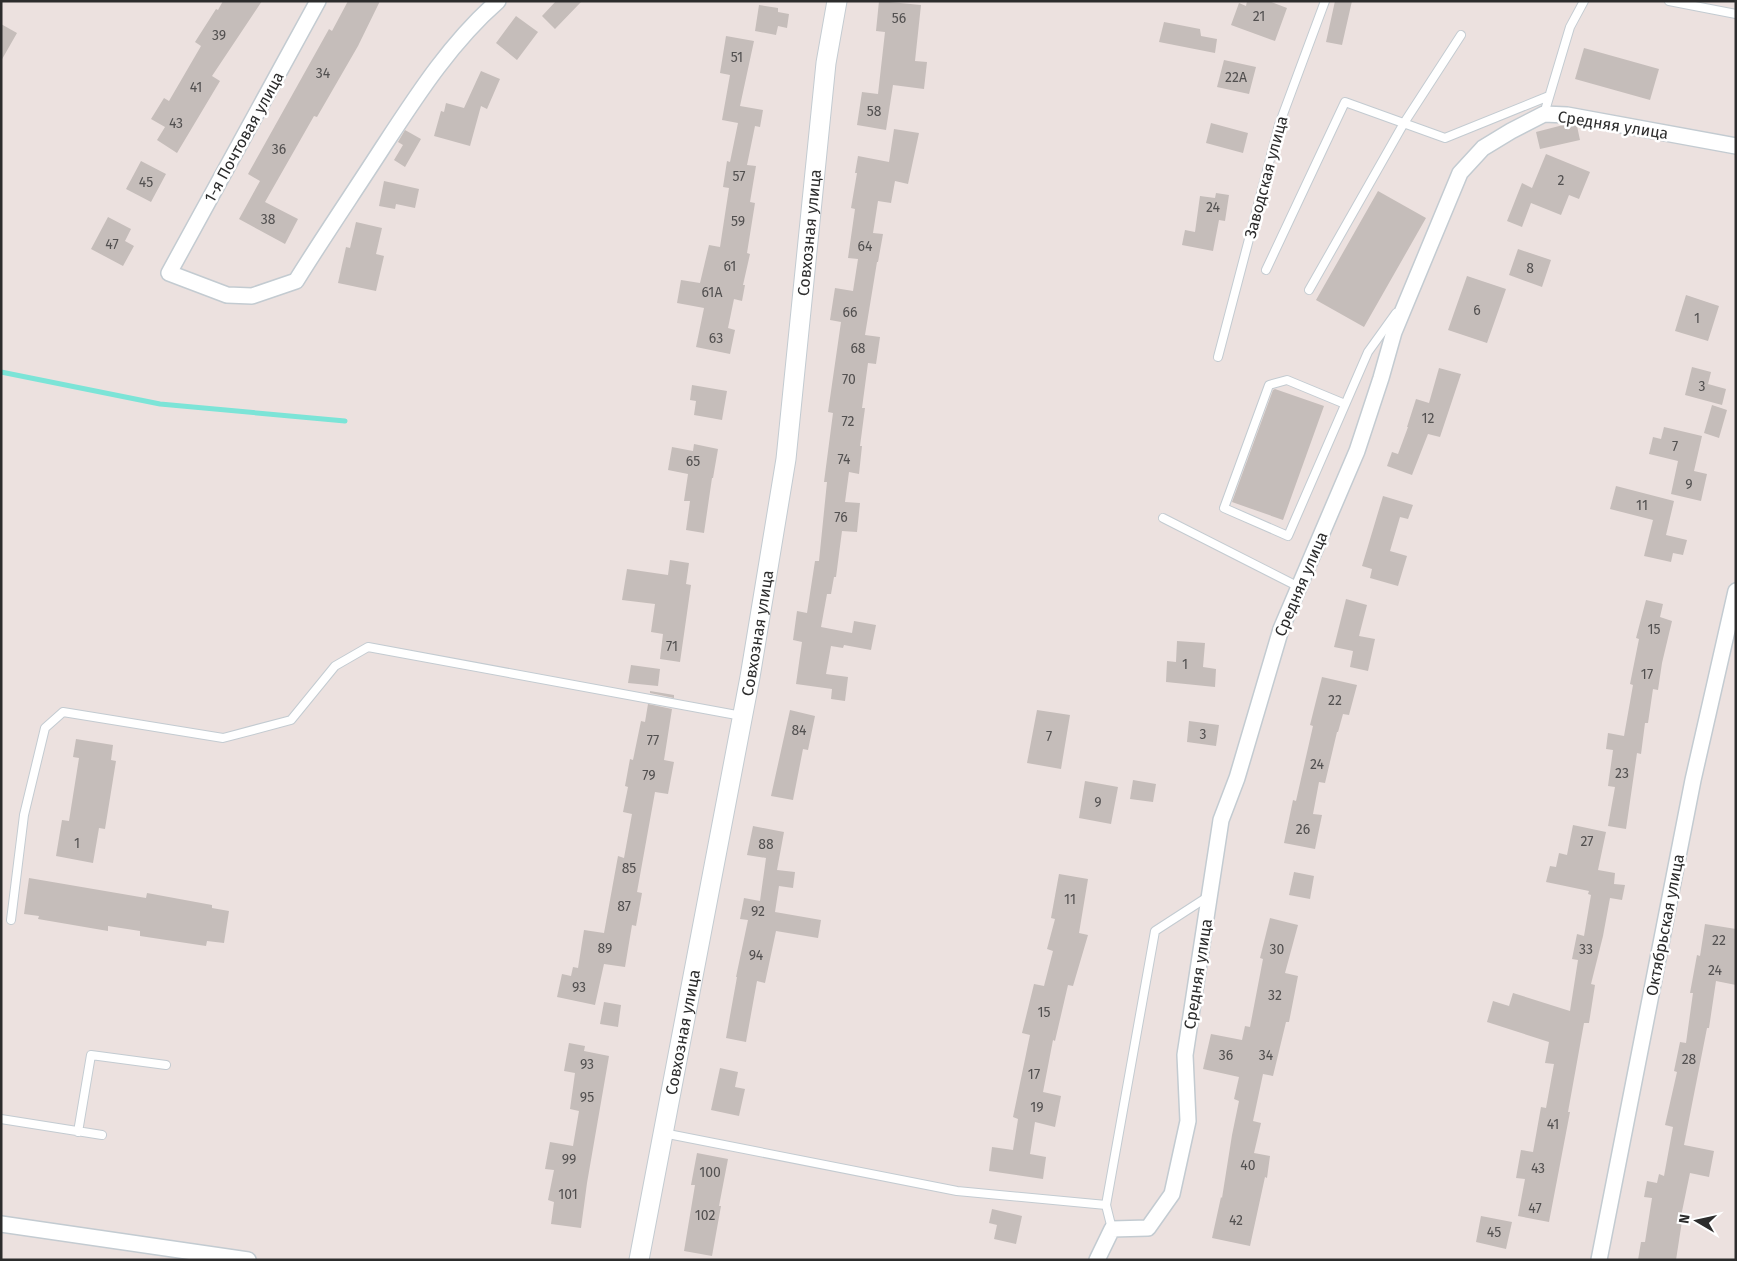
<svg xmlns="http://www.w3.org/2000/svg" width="1737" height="1261" font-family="'Fira Sans',sans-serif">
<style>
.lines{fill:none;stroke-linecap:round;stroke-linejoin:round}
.stream{stroke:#7ce4d7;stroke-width:5}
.building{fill:#c5bdba}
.service-casing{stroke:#c3cbd1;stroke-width:10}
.minor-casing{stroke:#c3cbd1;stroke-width:18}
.tertiary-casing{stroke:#c3cbd1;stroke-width:21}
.service{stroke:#fff;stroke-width:8}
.minor{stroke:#fff;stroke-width:15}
.tertiary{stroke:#fff;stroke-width:19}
.labels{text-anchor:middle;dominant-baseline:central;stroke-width:5;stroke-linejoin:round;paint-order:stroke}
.number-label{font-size:14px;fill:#525050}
.street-label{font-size:16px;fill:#2c2c2c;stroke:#fff}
</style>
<rect width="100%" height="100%" fill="#ece1df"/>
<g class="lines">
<path class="stream" d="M 1,372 L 160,404 L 345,421"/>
</g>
<path class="building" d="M 223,1 L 262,1 L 212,76 L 220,81 L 177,153 L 157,140 L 165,127 L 151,119 L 164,98 L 169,101 L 201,46 L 195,42 L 216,9 L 218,10 Z
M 348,1 L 380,1 L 358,46 L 317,117 L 314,116 L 265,202 L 298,219 L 285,244 L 239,219 L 260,181 L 248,174 L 329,29 L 332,31 Z
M 556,1 L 582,1 L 555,29 L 542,16 Z
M 879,1 L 921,5 L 915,61 L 927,62 L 924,89 L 893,85 L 886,130 L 857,125 L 862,92 L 878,94 L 885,32 L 876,31 Z
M 1247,1 L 1269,1 L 1287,8 L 1275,41 L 1231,25 L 1239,3 L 1246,6 Z
M 1335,1 L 1352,1 L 1342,45 L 1326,42 Z
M 759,5 L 778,8 L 778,12 L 789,14 L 787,28 L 778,26 L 776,35 L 755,31 Z
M 516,16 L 538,32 L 517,60 L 496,43 Z
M 1164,22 L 1200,29 L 1201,36 L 1217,39 L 1215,53 L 1159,42 Z
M 1,24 L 17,33 L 1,61 Z
M 726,36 L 754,41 L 740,106 L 763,110 L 760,127 L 755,126 L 747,165 L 756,166 L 750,202 L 755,203 L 747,253 L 750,254 L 743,285 L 745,285 L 742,301 L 734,299 L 728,328 L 735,330 L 730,354 L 696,347 L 704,308 L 677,303 L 681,280 L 700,283 L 709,245 L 720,247 L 729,188 L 723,187 L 727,161 L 730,162 L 738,123 L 722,120 L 730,75 L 720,73 Z
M 1584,48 L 1659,69 L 1650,100 L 1575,79 Z
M 1224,60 L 1256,67 L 1249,94 L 1217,87 Z
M 481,71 L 500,79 L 487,109 L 481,106 L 470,146 L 434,136 L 441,111 L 444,112 L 446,103 L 464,108 Z
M 1211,123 L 1248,133 L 1243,153 L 1206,143 Z
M 1567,124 L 1577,126 L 1580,140 L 1540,149 L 1536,132 Z
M 894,129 L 919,133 L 908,184 L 895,181 L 891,203 L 878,201 L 873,233 L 883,234 L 878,262 L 877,262 L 865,335 L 880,337 L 876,364 L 868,363 L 862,408 L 865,408 L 860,446 L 862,446 L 859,474 L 849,472 L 845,502 L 860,503 L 857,532 L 842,531 L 836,577 L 834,577 L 831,594 L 827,594 L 821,627 L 852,633 L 854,621 L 876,625 L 871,650 L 844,645 L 843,648 L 831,646 L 826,674 L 848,677 L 845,701 L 831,699 L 832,689 L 796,684 L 802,642 L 793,640 L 797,611 L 807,613 L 815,561 L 819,561 L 827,482 L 824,482 L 833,413 L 828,412 L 841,322 L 830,320 L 835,288 L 853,291 L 858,259 L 848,258 L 855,209 L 851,208 L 857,173 L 855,173 L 858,156 L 889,162 Z
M 405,130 L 421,139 L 405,167 L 394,160 L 403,145 L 398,142 Z
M 1546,154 L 1590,172 L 1579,199 L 1569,195 L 1561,215 L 1531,203 L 1522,227 L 1507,221 L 1522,183 L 1532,188 Z
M 141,161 L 166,174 L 151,202 L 126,189 Z
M 384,181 L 419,189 L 415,208 L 396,204 L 395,209 L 379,206 Z
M 1378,191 L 1426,218 L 1364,327 L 1316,300 Z
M 1216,193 L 1229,195 L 1225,221 L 1219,220 L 1213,251 L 1182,245 L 1185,230 L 1195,232 L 1200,196 L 1215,198 Z
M 108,217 L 131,229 L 125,241 L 134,246 L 123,266 L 91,249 Z
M 356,222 L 382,228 L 376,254 L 384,256 L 376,291 L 338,283 L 346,247 L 350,248 Z
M 1518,249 L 1551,260 L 1542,287 L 1509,275 Z
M 1467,276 L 1506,289 L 1487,343 L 1448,330 Z
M 1686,295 L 1719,306 L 1708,341 L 1675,331 Z
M 1692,367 L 1711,372 L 1708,384 L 1726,389 L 1722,405 L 1685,395 Z
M 1439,368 L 1461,374 L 1440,437 L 1428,434 L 1412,475 L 1387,466 L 1392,452 L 1398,454 L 1408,427 L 1407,427 L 1416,399 L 1429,403 Z
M 692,385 L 727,391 L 722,420 L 694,415 L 696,401 L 690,400 Z
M 1275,389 L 1324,406 L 1283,520 L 1232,502 L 1273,390 Z
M 1712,405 L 1727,410 L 1719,438 L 1704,433 Z
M 1664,427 L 1702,436 L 1694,471 L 1707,474 L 1701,501 L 1671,494 L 1678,461 L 1649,454 L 1653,437 L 1661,439 Z
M 694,444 L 718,449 L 713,478 L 712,478 L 704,533 L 686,530 L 690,501 L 684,501 L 688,474 L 668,470 L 672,447 L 693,451 Z
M 1616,486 L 1674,501 L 1666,535 L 1687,540 L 1683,555 L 1673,553 L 1671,562 L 1644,556 L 1653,520 L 1610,509 Z
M 1383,496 L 1413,505 L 1408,519 L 1400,517 L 1390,551 L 1407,556 L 1398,586 L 1370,578 L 1372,569 L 1362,566 Z
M 670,560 L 689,563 L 686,584 L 691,585 L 680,662 L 660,659 L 663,634 L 651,632 L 655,604 L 622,600 L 627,569 L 668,575 Z
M 1346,599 L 1367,605 L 1359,636 L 1375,639 L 1368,671 L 1350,667 L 1353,651 L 1334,647 Z
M 1646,600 L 1663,604 L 1660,617 L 1672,621 L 1662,663 L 1658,690 L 1653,689 L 1648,723 L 1645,723 L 1641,754 L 1637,753 L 1626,829 L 1608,826 L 1615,787 L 1608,786 L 1613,750 L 1606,749 L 1608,733 L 1624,736 L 1633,685 L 1630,684 L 1639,639 L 1636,638 Z
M 1177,641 L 1205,643 L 1203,667 L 1216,669 L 1215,687 L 1166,682 L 1167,661 L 1176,662 Z
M 631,665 L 660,669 L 658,686 L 628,683 Z
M 1322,677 L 1357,685 L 1349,715 L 1343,714 L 1338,732 L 1337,732 L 1325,783 L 1319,782 L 1313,814 L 1322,815 L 1315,849 L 1284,843 L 1293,800 L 1296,801 L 1313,726 L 1310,725 Z
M 650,691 L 674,695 L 674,698 L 650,693 Z
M 648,704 L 672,709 L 664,760 L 674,762 L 668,794 L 655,792 L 637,892 L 642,893 L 636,926 L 632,925 L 625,967 L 604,964 L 595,1005 L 557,997 L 562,974 L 571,976 L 573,967 L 578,968 L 584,930 L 604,933 L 618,856 L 624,858 L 632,814 L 623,812 L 628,787 L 625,786 L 630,759 L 633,760 L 641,721 L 645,722 Z
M 790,710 L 815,716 L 808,750 L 803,749 L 793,800 L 771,796 Z
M 1037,710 L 1070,715 L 1061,769 L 1027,763 Z
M 1189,721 L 1219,725 L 1216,746 L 1187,742 Z
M 76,739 L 113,745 L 111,760 L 116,761 L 105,829 L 99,828 L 93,863 L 56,856 L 62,820 L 69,821 L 79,758 L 73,757 Z
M 1133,780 L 1156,784 L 1153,802 L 1130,799 Z
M 1085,781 L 1118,787 L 1111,824 L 1079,818 Z
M 1573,825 L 1606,832 L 1598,870 L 1615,873 L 1614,884 L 1625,885 L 1622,900 L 1610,898 L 1603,936 L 1591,984 L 1595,985 L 1589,1023 L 1584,1023 L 1568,1112 L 1570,1112 L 1549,1222 L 1518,1216 L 1525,1179 L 1516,1178 L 1521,1150 L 1533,1152 L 1541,1107 L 1546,1108 L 1554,1064 L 1545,1063 L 1549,1042 L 1487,1022 L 1493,1001 L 1509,1006 L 1513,993 L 1570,1011 L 1578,960 L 1572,959 L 1577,934 L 1584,936 L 1591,895 L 1588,894 L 1589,891 L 1546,882 L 1550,866 L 1556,867 L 1559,853 L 1567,855 Z
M 753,826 L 784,832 L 777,870 L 795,872 L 793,888 L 779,886 L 775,912 L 821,920 L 818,938 L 776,931 L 765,983 L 757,981 L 746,1042 L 726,1038 L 737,977 L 736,977 L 748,920 L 740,919 L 744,898 L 760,901 L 766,858 L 747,855 Z
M 1294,872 L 1314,876 L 1310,899 L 1289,895 Z
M 1059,874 L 1088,879 L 1079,933 L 1088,935 L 1073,986 L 1068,985 L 1055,1041 L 1053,1040 L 1043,1092 L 1061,1096 L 1055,1127 L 1035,1122 L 1030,1154 L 1046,1157 L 1043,1179 L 989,1171 L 992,1147 L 1013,1150 L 1018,1119 L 1013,1117 L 1030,1035 L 1022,1033 L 1034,984 L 1044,986 L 1053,951 L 1047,949 L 1055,919 L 1051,918 Z
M 29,878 L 146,898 L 147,893 L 212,905 L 212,908 L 229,911 L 224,943 L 207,941 L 206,946 L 140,936 L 140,931 L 108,926 L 108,931 L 38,919 L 39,916 L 24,914 Z
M 1270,918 L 1298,925 L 1285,973 L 1298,976 L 1289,1022 L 1286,1022 L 1273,1076 L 1263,1074 L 1253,1121 L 1261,1123 L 1254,1153 L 1270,1156 L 1267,1178 L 1265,1177 L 1250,1246 L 1212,1238 L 1221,1197 L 1222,1198 L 1232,1135 L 1239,1101 L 1234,1099 L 1239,1077 L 1203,1069 L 1211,1034 L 1242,1040 L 1245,1026 L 1250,1027 L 1263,959 L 1260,958 Z
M 1705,924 L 1736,929 L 1736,985 L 1716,981 L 1709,1028 L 1707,1028 L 1684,1145 L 1714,1151 L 1709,1177 L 1690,1173 L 1680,1221 L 1682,1221 L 1676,1260 L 1638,1260 L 1641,1242 L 1645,1242 L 1652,1198 L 1644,1197 L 1647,1181 L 1657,1183 L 1659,1174 L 1664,1176 L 1673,1127 L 1665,1125 L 1677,1072 L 1674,1071 L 1680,1042 L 1686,1043 L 1693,993 L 1690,993 L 1697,955 L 1700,956 Z
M 604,1002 L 621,1005 L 618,1027 L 600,1024 Z
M 569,1043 L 585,1046 L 584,1051 L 609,1056 L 587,1183 L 581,1228 L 551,1224 L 554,1202 L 548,1200 L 554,1170 L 545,1169 L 550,1142 L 573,1146 L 579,1111 L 570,1109 L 575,1073 L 564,1071 Z
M 720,1068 L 738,1072 L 735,1087 L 745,1089 L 739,1116 L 711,1110 Z
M 697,1153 L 728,1159 L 719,1206 L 721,1206 L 712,1256 L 684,1251 L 695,1185 L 691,1185 Z
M 992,1209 L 1022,1216 L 1016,1244 L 994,1239 L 997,1225 L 989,1223 Z
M 1481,1216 L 1512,1222 L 1506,1249 L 1476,1242 Z"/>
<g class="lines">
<g class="service-casing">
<path id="service" d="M 1669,1 L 1736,14
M 1544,114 L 1570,27 L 1584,1
M 1266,270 L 1345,102 L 1445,138 L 1549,96
M 1309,290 L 1404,123 L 1461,35
M 1218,357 L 1279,125 L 1325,1
M 1345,404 L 1287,380 L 1269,385 L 1224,508 L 1288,536 L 1368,352 L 1396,313
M 1163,518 L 1299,587
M 11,920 L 24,815 L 45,728 L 63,712 L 223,738 L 291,720 L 335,666 L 368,647 L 742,716
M 1,1119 L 102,1135
M 78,1132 L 91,1055 L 166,1065
M 663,1133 L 957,1191 L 1106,1205 L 1112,1229
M 1106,1205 L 1155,931 L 1209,896"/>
</g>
<g class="minor-casing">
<path id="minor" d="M 318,1 L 169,273 L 227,295 L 252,296 L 296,281 C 324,236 354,192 383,147 C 417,95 451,42 498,1
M 1,1224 L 248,1260
M 1097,1260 L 1112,1229 L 1148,1228 L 1172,1194 L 1188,1121 L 1185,1055 L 1221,820 L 1237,778 L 1281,629 L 1357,451 L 1381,378 L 1394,332 L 1460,173 L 1483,148 L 1511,131 L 1544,114 L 1567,115 L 1736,146
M 1599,1260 L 1693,780 L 1736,591"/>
</g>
<g class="tertiary-casing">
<g id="tertiary">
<path id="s1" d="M 639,1260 L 750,677 L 786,459 L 826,63 L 837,1"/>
</g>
</g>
<use href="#service" class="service"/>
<use href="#minor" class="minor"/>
<use href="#tertiary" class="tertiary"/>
</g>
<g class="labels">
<g class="number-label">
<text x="1259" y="16">21</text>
<text x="899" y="18">56</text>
<text x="219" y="35">39</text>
<text x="737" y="57">51</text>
<text x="323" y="73">34</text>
<text x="1236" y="77">22А</text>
<text x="196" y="87">41</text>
<text x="874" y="111">58</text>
<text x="176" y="123">43</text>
<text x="279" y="149">36</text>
<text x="739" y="176">57</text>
<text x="1561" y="180">2</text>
<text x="146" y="182">45</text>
<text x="1213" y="207">24</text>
<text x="268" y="219">38</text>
<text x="738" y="221">59</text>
<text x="112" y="244">47</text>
<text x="865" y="246">64</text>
<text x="730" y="266">61</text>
<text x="1530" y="268">8</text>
<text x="712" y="292">61А</text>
<text x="1477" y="310">6</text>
<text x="850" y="312">66</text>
<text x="1697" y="318">1</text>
<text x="716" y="338">63</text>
<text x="858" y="348">68</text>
<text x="849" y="379">70</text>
<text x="1702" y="386">3</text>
<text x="1428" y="418">12</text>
<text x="848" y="421">72</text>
<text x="1675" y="446">7</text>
<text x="844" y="459">74</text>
<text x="693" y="461">65</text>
<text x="1689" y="484">9</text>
<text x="1642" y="505">11</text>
<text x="841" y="517">76</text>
<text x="1654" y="629">15</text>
<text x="672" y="646">71</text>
<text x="1185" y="664">1</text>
<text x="1647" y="674">17</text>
<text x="1335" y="700">22</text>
<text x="799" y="730">84</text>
<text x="1203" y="734">3</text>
<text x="1049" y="736">7</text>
<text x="653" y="740">77</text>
<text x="1317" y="764">24</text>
<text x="1622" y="773">23</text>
<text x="649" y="775">79</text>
<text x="1098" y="802">9</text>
<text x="1303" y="829">26</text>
<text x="1587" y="841">27</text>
<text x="77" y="843">1</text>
<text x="766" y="844">88</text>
<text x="629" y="868">85</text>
<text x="1070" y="899">11</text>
<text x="624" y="906">87</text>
<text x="758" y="911">92</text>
<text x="1719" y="940">22</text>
<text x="605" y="948">89</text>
<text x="1277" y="949">30</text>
<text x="1586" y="949">33</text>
<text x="756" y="955">94</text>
<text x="1715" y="970">24</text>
<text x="579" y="987">93</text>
<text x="1275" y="995">32</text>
<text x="1044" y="1012">15</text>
<text x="1226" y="1055">36</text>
<text x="1266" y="1055">34</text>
<text x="1689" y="1059">28</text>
<text x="587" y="1064">93</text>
<text x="1034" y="1074">17</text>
<text x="587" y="1097">95</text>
<text x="1037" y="1107">19</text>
<text x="1553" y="1124">41</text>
<text x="569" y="1159">99</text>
<text x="1248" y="1165">40</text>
<text x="1538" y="1168">43</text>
<text x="710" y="1172">100</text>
<text x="568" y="1194">101</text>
<text x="1535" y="1208">47</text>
<text x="705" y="1215">102</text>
<text x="1236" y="1220">42</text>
<text x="1494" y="1232">45</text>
</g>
<g class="street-label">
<text transform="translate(1613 125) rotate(9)">Средняя улица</text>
<text transform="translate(244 137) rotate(-61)">1-я Почтовая улица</text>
<text transform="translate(1266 177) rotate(-75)">Заводская улица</text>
<text stroke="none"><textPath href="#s1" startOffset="1042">Совхозная улица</textPath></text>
<text transform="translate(1301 584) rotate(-67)">Средняя улица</text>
<text stroke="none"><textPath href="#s1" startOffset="638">Совхозная улица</textPath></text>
<text transform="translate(1665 925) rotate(-79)">Октябрьская улица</text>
<text transform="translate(1198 974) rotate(-81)">Средняя улица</text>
<text stroke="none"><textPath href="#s1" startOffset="232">Совхозная улица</textPath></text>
</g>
</g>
<rect width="1737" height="1261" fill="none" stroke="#2c2c2c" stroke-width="5"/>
<g transform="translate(1697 1221) rotate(279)" stroke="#ffffff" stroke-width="4" paint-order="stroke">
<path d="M0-4L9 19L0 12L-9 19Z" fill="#2c2c2c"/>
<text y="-8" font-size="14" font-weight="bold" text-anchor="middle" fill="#2c2c2c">N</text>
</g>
</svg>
